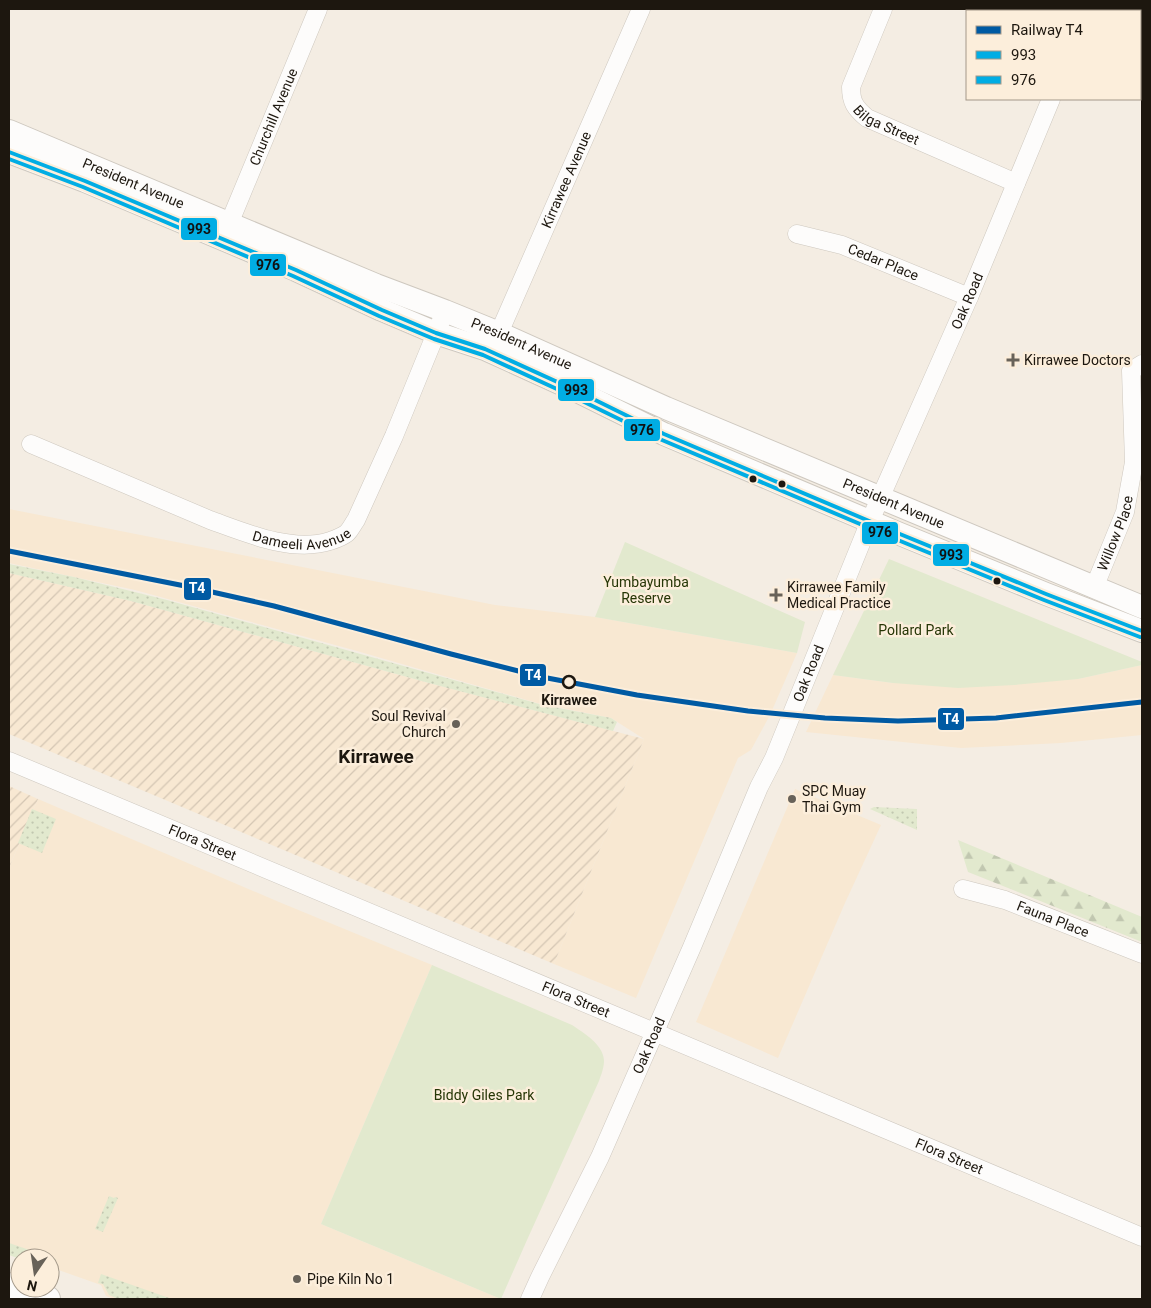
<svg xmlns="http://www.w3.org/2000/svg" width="1151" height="1308" font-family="Roboto,sans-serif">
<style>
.built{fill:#f8e8d2}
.industrial{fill:url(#industrial-furrows)}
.grass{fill:url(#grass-dots)}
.forest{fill:url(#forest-firs)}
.park{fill:#e2e9ce}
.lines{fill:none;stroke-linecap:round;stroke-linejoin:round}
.minor-casing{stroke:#cec8bf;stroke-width:19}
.major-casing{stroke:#cec8bf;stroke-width:24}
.highway-casing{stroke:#cec8bf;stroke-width:28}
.minor{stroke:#fdfcfb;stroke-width:18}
.major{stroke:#fdfcfb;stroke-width:22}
.highway{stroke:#fdfcfb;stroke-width:26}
.bus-1-casing{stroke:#fceedb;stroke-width:8}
.bus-2-casing{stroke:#fceedb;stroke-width:8}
.bus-1{stroke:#01ade4;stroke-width:4}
.bus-2{stroke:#01ade4;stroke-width:4}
.rail-1-casing{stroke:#fceedb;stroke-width:9}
.rail-1{stroke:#005aa3;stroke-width:5}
.poi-dot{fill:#686259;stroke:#fceedb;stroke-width:2}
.bus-dot{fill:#1d170f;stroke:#fceedb;stroke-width:2}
.stop-dot{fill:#fceedb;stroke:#1d170f;stroke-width:2.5}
.labels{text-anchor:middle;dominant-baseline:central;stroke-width:5;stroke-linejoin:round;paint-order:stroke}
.street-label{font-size:14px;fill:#1d170f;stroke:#fceedb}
.poi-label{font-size:14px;fill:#1d170f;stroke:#fceedb;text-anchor:start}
.park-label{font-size:14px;fill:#263606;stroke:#fceedb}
.stop-label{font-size:14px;font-weight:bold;fill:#1d170f;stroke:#fceedb}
.district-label{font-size:19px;font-weight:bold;fill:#1d170f;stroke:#fceedb}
.line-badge{stroke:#fceedb;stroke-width:2}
.badge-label{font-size:14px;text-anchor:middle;font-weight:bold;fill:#fff}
.pale-badge-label{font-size:14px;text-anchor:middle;font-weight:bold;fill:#111}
</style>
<defs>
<pattern id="industrial-furrows" width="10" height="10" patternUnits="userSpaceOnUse" patternTransform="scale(1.25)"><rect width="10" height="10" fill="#f8e8d2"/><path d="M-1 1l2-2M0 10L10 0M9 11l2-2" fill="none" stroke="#d4c6b3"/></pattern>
<pattern id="grass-dots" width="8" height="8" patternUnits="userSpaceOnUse" patternTransform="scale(1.25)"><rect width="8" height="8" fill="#e2e9ce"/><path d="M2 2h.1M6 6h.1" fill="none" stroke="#c1c7b0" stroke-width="1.8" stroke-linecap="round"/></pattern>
<pattern id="forest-firs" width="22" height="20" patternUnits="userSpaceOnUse" patternTransform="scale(1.25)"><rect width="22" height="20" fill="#e2e9ce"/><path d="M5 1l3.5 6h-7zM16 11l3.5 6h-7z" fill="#c1c7b0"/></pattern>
</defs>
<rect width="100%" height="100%" fill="#f4ede3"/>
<path class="built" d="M 9,509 L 495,605 L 595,617 L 797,653 L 770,715 L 751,750 L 738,758 L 636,998 L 554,964 L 644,739 L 611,718 L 537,703 L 357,651 L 135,590 L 9,563 Z
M 1142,665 L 1142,735 L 1061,743 L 961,748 L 806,732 L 833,675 L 893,683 L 1078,679 Z
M 795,789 L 881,825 L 845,903 L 778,1058 L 696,1022 Z
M 38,799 L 279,902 L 432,965 L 321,1224 L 501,1299 L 115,1299 L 106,1296 L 101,1285 L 50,1267 L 50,1258 L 9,1253 L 9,868 Z"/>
<path class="industrial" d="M 9,573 L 131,601 L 429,683 L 644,739 L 554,964 L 9,734 Z
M 9,786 L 38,799 L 9,868 Z"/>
<path class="grass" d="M 9,564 L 74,577 L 167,600 L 543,705 L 611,718 L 617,722 L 613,731 L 429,683 L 131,601 L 9,573 Z
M 874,807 L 917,809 L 917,830 L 870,809 Z
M 32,809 L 56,819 L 42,853 L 18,843 Z
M 109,1196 L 114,1198 L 115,1197 L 118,1198 L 103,1232 L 95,1229 Z
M 9,1243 L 56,1259 L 52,1270 L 50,1269 L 50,1258 L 20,1259 L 9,1255 Z
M 101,1274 L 172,1299 L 115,1299 L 116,1298 L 109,1295 L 103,1284 L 98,1283 Z"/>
<path class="forest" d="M 958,840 L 1142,917 L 1142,942 L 968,872 Z"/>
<path class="park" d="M 625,542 L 805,622 L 797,653 L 595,617 Z
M 889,559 L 1142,662 L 1142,665 L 1078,679 L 1014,685 L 958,688 L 893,683 L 833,675 Z
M 432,965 L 572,1025 C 584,1033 604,1045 604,1061 C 604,1068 601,1075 599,1081 L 527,1240 L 501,1299 L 321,1224 Z"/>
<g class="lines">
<g class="minor-casing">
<g id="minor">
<path id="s1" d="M 883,9 L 851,87 C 851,102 855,108 867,118 L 1016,183"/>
<path d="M 1088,11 L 1089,9"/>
<path id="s2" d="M 229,224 L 318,9"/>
<path id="s3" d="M 797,234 L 842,245 L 969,297"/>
<path id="s4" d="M 492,341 L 499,333 L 641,9"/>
<path id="s5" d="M 31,444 L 210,520 C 246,533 292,553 330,541 C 336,539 342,537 347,533 C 351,529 353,524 356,520 L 394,436 L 441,321"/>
<path id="s6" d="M 1094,588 L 1125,512 L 1134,462 L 1131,371 L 1142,364"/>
<path id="s7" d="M 9,761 L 1142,1237"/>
<path id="s8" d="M 963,889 L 1005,900 L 1142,954"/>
<path id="s9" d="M 530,1299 L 540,1277 L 600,1157 L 692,947 L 759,787 L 774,758 L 870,521 L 969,297 L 1051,99"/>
</g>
</g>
<g class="major-casing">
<g id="major">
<path id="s10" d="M 9,131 L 376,285 L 445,311 L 499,333 L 666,408 L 1142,607"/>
<path d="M 9,152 L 85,181 L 296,270 L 382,310 L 436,333 L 485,349 L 575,390 L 664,434 L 895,532 L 1046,594 L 1142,631"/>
</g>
</g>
<g class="highway-casing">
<path id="highway" d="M 9,1286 L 47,1299"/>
</g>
<use href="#minor" class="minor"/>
<use href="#major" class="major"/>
<use href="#highway" class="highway"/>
<g class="bus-1-casing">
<path id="bus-1" d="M 9,152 L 85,181 L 296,270 L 382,310 L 436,333 L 485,349 L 575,390 L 664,434 L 895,532 L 1046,594 L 1142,631"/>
</g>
<g class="bus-2-casing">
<path id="bus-2" d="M 9,159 L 83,187 L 293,276 L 379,316 L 434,339 L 483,355 L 572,396 L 662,440 L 893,538 L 1044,600 L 1140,637"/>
</g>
<use href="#bus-1" class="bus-1"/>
<use href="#bus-2" class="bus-2"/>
<g class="rail-1-casing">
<path id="rail-1" d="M 9,551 L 190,587 L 274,606 L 451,654 L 542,677 L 637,695 L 748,711 L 825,718 L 898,721 L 996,718 L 1142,702"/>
</g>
<use href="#rail-1" class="rail-1"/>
</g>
<g class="poi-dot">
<path d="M1010.5 352.5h5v5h5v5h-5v5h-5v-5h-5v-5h5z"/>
<path d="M773.5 587.5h5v5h5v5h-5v5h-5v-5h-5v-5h5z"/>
<circle cx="456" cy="724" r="5"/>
<circle cx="792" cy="799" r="5"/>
<circle cx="297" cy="1279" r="5"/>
</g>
<g class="bus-dot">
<circle cx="753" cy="479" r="4.5"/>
<circle cx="782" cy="484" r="4.5"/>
<circle cx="997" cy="581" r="4.5"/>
</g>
<circle class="stop-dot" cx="569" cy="682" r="6"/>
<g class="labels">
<g class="street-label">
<text stroke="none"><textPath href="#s2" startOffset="116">Churchill Avenue</textPath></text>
<text stroke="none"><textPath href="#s1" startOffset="141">Bilga Street</textPath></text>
<text stroke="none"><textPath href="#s4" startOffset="178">Kirrawee Avenue</textPath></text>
<text stroke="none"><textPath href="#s10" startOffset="135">President Avenue</textPath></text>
<text stroke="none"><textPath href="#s3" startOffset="91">Cedar Place</textPath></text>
<text stroke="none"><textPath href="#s9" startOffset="1090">Oak Road</textPath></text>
<text stroke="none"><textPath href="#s10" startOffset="555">President Avenue</textPath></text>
<text stroke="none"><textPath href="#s10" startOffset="960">President Avenue</textPath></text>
<text stroke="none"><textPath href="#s5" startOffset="290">Dameeli Avenue</textPath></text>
<text stroke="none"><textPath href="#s6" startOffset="59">Willow Place</textPath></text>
<text stroke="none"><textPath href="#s9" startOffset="685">Oak Road</textPath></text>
<text stroke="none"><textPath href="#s7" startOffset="210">Flora Street</textPath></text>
<text stroke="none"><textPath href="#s8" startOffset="95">Fauna Place</textPath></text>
<text stroke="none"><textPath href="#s7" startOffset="615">Flora Street</textPath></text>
<text stroke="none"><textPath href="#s9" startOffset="280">Oak Road</textPath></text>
<text stroke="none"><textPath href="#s7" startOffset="1020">Flora Street</textPath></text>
</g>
<g class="poi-label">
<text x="1024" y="360">Kirrawee Doctors</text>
<text x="787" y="587">Kirrawee Family<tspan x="787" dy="16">Medical Practice</tspan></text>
<text x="446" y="716" text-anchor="end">Soul Revival<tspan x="446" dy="16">Church</tspan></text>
<text x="802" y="791">SPC Muay<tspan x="802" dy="16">Thai Gym</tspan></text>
<text x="307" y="1279">Pipe Kiln No 1</text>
</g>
<g class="park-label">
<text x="646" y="582">Yumbayumba<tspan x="646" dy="16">Reserve</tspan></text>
<text x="916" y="630">Pollard Park</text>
<text x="484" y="1095">Biddy Giles Park</text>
</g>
<g class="stop-label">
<text x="569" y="700">Kirrawee</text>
</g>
<g class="district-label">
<text x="376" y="756">Kirrawee</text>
</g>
</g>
<g class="line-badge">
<rect x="180" y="217" width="38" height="24" rx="5" fill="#01ade4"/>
<rect x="249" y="253" width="38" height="24" rx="5" fill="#01ade4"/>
<rect x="557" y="378" width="38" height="24" rx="5" fill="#01ade4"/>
<rect x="623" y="418" width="38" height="24" rx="5" fill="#01ade4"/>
<rect x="861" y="521" width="38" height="24" rx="5" fill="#01ade4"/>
<rect x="932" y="543" width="38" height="24" rx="5" fill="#01ade4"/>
<rect x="183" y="577" width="29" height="24" rx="5" fill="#005aa3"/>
<rect x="519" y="663" width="28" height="24" rx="5" fill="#005aa3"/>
<rect x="937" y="707" width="28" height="24" rx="5" fill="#005aa3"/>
</g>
<g class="badge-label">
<text x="197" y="593">T4</text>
<text x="533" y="680">T4</text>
<text x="951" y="724">T4</text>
</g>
<g class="pale-badge-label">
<text x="199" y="234">993</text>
<text x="268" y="270">976</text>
<text x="576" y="395">993</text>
<text x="642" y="435">976</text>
<text x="880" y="537">976</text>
<text x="951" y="560">993</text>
</g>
<rect width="1151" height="1308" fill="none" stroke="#1d170f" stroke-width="20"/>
<rect x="966" y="10" width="175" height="90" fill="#fceedb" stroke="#a39889"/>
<rect x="976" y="26" width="25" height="8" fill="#005aa3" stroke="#a39889"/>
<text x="1011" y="35" font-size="15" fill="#1d170f">Railway T4</text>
<rect x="976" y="51" width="25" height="8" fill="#01ade4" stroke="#a39889"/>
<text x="1011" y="60" font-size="15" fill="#1d170f">993</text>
<rect x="976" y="76" width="25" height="8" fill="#01ade4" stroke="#a39889"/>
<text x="1011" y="85" font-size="15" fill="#1d170f">976</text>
<g transform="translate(35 1273) rotate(193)"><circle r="24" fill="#fceedb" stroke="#a39889"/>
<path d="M0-4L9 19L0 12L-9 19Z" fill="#686259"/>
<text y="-8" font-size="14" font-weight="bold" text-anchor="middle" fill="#1d170f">N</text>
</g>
</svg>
